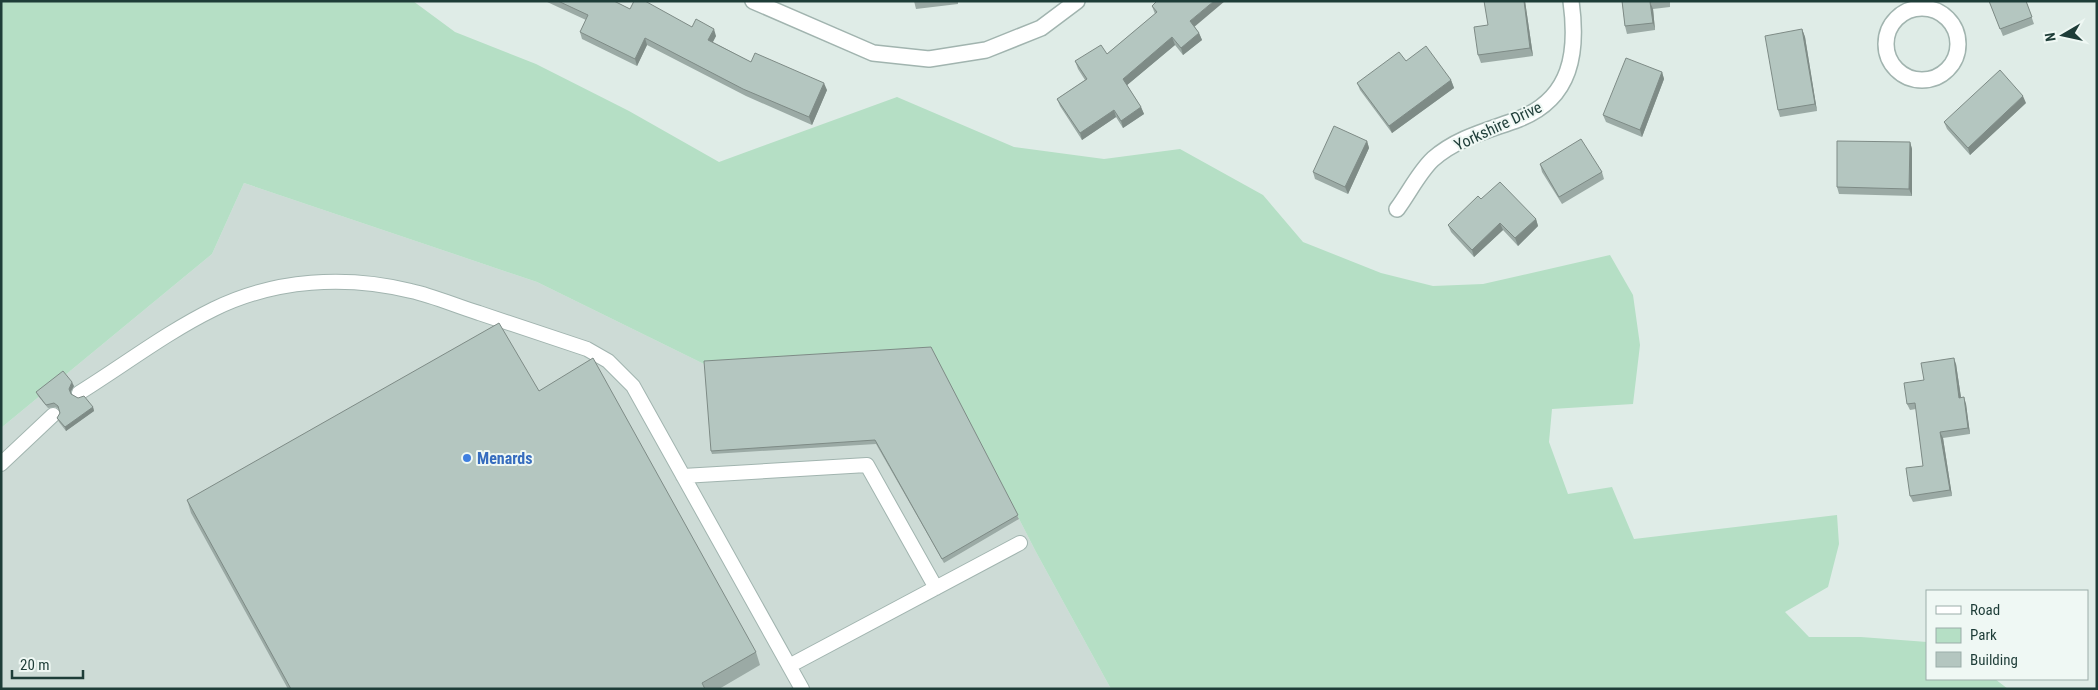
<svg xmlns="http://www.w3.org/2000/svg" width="2098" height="690" font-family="'Roboto Condensed',sans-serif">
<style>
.built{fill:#cddbd6}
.green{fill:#b5dfc5}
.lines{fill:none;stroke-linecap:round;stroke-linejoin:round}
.service-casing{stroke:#a1b4af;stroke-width:16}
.minor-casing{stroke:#a1b4af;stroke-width:18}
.service{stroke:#fff;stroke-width:14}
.minor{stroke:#fff;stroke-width:15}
.wall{fill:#9baaa5}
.shaded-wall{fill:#7e8b86}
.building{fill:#b4c6c0;stroke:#7e8b86}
.shop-dot{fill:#3f7fe0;stroke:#eff8f4;stroke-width:2}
.labels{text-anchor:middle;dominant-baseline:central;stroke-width:4;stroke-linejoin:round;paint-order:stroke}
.street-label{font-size:16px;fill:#1e3d38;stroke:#eff8f4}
.shop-label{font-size:16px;font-weight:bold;fill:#366cbe;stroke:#eff8f4;text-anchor:start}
</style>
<rect width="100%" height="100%" fill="#dfece7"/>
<path class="built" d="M 244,183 L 537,282 L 706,365 L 933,351 L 1036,552 L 1111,689 L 1,689 L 1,428 L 212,254 Z"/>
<path class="green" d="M 1,1 L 413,1 L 455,32 L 536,64 L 629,111 L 719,162 L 897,97 L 1014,147 L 1104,159 L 1180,149 L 1263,195 L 1303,242 L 1381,273 L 1433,286 L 1483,284 L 1610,255 L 1633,295 L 1640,345 L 1633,404 L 1552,409 L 1549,442 L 1568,494 L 1612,487 L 1634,539 L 1837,515 L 1839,544 L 1828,587 L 1785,612 L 1809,637 L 1861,637 L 1927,642 L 1927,679 L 1995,679 L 2008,689 L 1111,689 L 1036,552 L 933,351 L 706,365 L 537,282 L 244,183 L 212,254 L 1,428 Z"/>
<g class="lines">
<g class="service-casing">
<path id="service" d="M 79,393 C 124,365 167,332 214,309 C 275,279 346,275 411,291 C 434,296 456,306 479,313 C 515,325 551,337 587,349 L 608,361 L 633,386 L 802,689
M 1,464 L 53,415
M 683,476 L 867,465 L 936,588
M 789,666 L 1020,543"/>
</g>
<g class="minor-casing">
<path id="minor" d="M 753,1 L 873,53 L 929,59 L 986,50 L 1041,28 L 1077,1
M1886 44a36 36 0 1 1 72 0a36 36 0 1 1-72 0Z
M 1397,209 C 1409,193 1419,172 1433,159 C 1458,137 1490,130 1519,119 C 1572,98 1578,52 1571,1"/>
</g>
<use href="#service" class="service"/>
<use href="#minor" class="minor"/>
</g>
<path class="wall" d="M 545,1 L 614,1 L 630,9 L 692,27 L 716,36 L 713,42 L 751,62 L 827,90 L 812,125 L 746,96 L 647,45 L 637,66 L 582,39 L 580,32 L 586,20 Z
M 914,1 L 958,1 L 958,4 L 916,9 Z
M 1525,1 L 1533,56 L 1481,63 L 1478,55 L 1488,25 Z
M 1622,1 L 1670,1 L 1670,7 L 1653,9 L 1655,30 L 1627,34 L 1625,26 Z
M 1989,1 L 2026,1 L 2034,24 L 2003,36 Z
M 1152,6 L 1195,27 L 1199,33 L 1202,40 L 1183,55 L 1175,45 L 1127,85 L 1141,107 L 1144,114 L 1123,128 L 1116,117 L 1082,140 L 1060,106 L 1057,99 L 1085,80 L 1078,69 L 1075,61 L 1107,54 L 1155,14 Z
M 1802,29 L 1805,37 L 1817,111 L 1780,117 L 1778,110 Z
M 1662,72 L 1664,79 L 1642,137 L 1606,122 L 1603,115 Z
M 1451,80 L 1454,88 L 1392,133 L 1360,90 L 1357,83 Z
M 2026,103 L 1970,155 L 1947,129 L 1944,122 Z
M 1367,141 L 1369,148 L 1348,194 L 1315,179 L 1313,172 Z
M 1910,142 L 1912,149 L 1912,196 L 1839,194 L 1837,187 Z
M 1540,164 L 1602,172 L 1604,179 L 1562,204 L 1542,172 Z
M 1481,199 L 1536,219 L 1538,226 L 1518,246 L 1503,230 L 1474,257 L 1451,232 L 1448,225 Z
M 931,347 L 1019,519 L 944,563 L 876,444 L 712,454 L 711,451 Z
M 1956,364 L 1961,398 L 1966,404 L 1970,434 L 1943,438 L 1952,496 L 1913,502 L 1910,496 L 1923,466 L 1916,409 L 1910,410 L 1907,404 L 1924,380 Z
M 74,386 L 70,393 L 71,394 L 93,407 L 94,411 L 66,431 L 59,422 L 57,418 L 60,413 L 59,409 L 55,407 L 48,408 L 38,396 L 36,392 Z
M 539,391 L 756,652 L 760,665 L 719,689 L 288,689 L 191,513 L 187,500 Z"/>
<path class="shaded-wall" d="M 1214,1 L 1225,1 L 1193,28 L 1190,21 Z
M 1524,1 L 1525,1 L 1533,56 L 1530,48 Z
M 1650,2 L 1653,9 L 1655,30 L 1653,23 Z
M 714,29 L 716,36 L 710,47 L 708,40 Z
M 1802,29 L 1805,37 L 1817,111 L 1815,104 Z
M 1199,33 L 1202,40 L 1183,55 L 1181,48 Z
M 1172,37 L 1175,45 L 1126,86 L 1123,79 Z
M 645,38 L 647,45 L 637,66 L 635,59 Z
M 1662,72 L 1664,79 L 1642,137 L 1640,130 Z
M 1451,80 L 1454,88 L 1392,133 L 1389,126 Z
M 824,83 L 827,90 L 812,125 L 809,117 Z
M 2023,96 L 2026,103 L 1970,155 L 1968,148 Z
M 1141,107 L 1144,114 L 1123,128 L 1121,121 Z
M 1114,110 L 1116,117 L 1082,140 L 1080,133 Z
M 1367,141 L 1369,148 L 1348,194 L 1345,187 Z
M 1910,142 L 1912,149 L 1912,196 L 1909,189 Z
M 1536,219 L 1538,226 L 1518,246 L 1515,238 Z
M 1500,223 L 1503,230 L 1474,257 L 1472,250 Z
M 1954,358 L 1956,364 L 1962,404 L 1959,398 Z
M 72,382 L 74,386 L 70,393 L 69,389 Z
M 1964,397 L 1966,404 L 1970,434 L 1968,428 Z
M 93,407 L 94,411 L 66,431 L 65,427 Z
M 1940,432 L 1943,438 L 1952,496 L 1950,490 Z"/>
<path class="building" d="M 558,1 L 614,1 L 630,9 L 634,1 L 645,1 L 692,27 L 696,19 L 714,29 L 708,40 L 751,62 L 755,53 L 824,83 L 809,117 L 743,89 L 645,38 L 635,59 L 580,32 L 588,15 Z
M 1157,1 L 1214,1 L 1190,21 L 1199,33 L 1181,48 L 1172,37 L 1123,79 L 1141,107 L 1121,121 L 1114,110 L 1080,133 L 1057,99 L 1087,79 L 1075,61 L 1101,45 L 1107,54 L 1157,12 L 1152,6 Z
M 1484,1 L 1524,1 L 1530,48 L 1478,55 L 1474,27 L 1488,25 Z
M 1622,1 L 1654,1 L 1650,2 L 1653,23 L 1625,26 Z
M 1989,1 L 2026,1 L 2032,17 L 2000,29 Z
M 1802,29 L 1815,104 L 1778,110 L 1765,36 Z
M 1426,46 L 1451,80 L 1389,126 L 1357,83 L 1399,52 L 1406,61 Z
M 1626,58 L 1662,72 L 1640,130 L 1603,115 Z
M 2000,70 L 2023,96 L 1968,148 L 1944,122 Z
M 1334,126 L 1367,141 L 1345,187 L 1313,172 Z
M 1581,139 L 1602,172 L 1559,197 L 1540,164 Z
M 1837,141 L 1910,142 L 1909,189 L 1837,187 Z
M 1500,182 L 1536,219 L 1515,238 L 1500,223 L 1472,250 L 1448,225 L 1478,196 L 1481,199 Z
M 499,323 L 539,391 L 593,358 L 756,652 L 702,683 L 705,689 L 291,689 L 187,500 Z
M 931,347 L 1018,515 L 942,559 L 875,440 L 711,451 L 704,361 Z
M 1954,358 L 1959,398 L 1964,397 L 1968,428 L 1940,432 L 1950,490 L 1910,496 L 1906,468 L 1923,466 L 1915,403 L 1907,404 L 1904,383 L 1924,380 L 1921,363 Z
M 63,371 L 72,382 L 69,389 L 71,394 L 78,398 L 84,396 L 93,407 L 65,427 L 57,418 L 60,413 L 58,406 L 54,403 L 46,405 L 36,392 Z"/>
<circle class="shop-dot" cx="467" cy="458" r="5"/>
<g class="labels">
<g class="street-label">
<text transform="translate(1498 126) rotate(-25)">Yorkshire Drive</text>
</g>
<g class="shop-label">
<text x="477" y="458">Menards</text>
</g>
</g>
<rect width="2098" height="690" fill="none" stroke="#1e3d38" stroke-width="5"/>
<rect x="1926" y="590" width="162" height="90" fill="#eff8f4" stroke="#9bada9"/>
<rect x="1936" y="606" width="25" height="8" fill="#ffffff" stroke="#9bada9"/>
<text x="1970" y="615" font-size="15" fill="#1e3d38">Road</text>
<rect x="1936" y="628" width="25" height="15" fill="#b5dfc5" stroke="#9bada9"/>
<text x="1970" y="640" font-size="15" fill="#1e3d38">Park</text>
<rect x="1936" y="652" width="25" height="15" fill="#b4c6c0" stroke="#9bada9"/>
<text x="1970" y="665" font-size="15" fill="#1e3d38">Building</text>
<g transform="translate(2063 35) rotate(261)" stroke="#eff8f4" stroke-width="4" paint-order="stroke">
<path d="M0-4L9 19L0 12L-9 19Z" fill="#1e3d38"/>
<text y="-8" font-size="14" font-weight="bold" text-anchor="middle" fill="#1e3d38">N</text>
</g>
<path d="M12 670v8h71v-8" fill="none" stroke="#1e3d38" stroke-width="2.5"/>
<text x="20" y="670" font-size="15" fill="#1e3d38" stroke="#eff8f4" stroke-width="4" paint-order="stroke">20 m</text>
</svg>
